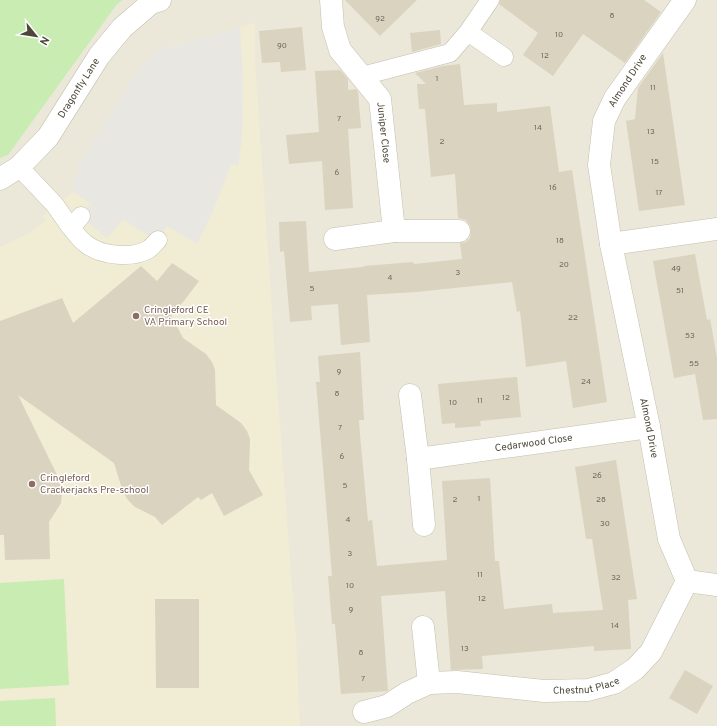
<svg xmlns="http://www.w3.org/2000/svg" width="717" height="726" font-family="Overpass,sans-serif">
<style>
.residential{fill:#ebe8d9}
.education{fill:#f0edd4}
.green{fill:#c8ecb2}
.parking{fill:#e8e7e2}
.building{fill:#d9d3c0}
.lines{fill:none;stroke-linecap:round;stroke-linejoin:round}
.lane-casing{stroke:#c3bfad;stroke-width:19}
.street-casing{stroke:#c3bfad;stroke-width:23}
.lane{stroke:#fff;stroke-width:18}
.street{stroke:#fff;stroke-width:22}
.education-dot{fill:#8d6e63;stroke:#fff;stroke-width:1.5}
.labels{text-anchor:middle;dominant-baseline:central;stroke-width:3;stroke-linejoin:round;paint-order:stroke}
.number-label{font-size:8px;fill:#6f6a5a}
.street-label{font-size:10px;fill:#4c4738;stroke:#fff}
.education-label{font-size:10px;fill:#785e54;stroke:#fff;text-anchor:start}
</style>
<rect width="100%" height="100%" fill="#f6f5eb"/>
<path class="residential" d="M 0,0 L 717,0 L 717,726 L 0,726 Z"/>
<path class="education" d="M 255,23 L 255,61 L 277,386 L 296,640 L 300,726 L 0,726 L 0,247 L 26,235 L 43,223 L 46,221 L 43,216 L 73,192 L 79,163 L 140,67 L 158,50 Z"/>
<path class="green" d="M 0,0 L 123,0 L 117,4 L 8,155 L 0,158 Z
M 64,579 L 69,685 L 0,689 L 0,583 Z
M 55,698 L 56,726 L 0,726 L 0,701 Z"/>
<path class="parking" d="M 240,27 L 243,79 L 242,136 L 238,166 L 231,165 L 213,211 L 197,244 L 167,226 L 158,240 L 142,232 L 123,219 L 107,238 L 88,223 L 81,216 L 90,203 L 73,192 L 79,163 L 140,67 L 158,50 Z"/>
<path class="building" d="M 345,0 L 417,0 L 380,36 Z
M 500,0 L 644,0 L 661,12 L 625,63 L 583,34 L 553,76 L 523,55 L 538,33 L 499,4 Z
M 302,27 L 306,70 L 281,72 L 280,62 L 262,63 L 259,31 Z
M 440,30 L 441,44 L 412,52 L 410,33 Z
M 663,53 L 685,205 L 639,211 L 626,121 L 635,119 L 638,88 Z
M 460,64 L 464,105 L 497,103 L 497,112 L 550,106 L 559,172 L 572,170 L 607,402 L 573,408 L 566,361 L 526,367 L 520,311 L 517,312 L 512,282 L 416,292 L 367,295 L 370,342 L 341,345 L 338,304 L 311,306 L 312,320 L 290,322 L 284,251 L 280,252 L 279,222 L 306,221 L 309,272 L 364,267 L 364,266 L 413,262 L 414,264 L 462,259 L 460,243 L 466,242 L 470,238 L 471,231 L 470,225 L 466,220 L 458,218 L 455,174 L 431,177 L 425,109 L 419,109 L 417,84 L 426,84 L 415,73 L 443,66 Z
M 340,70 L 348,79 L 348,90 L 356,89 L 358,92 L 361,128 L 348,129 L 353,208 L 325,210 L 322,161 L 289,164 L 286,135 L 319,132 L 315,71 Z
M 695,254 L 707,320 L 710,319 L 717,358 L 717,419 L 703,420 L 695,374 L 674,378 L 653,261 Z
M 172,263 L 199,281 L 184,301 L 171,315 L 183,338 L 206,354 L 212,362 L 215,370 L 216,405 L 241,423 L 247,431 L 250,439 L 249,470 L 263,495 L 224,516 L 212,493 L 201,500 L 198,497 L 162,525 L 155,517 L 135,507 L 128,500 L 123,492 L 114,463 L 18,395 L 61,483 L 62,493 L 61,503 L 49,522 L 50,559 L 5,560 L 4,535 L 0,535 L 0,321 L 62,298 L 73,323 L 141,266 L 157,281 Z
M 360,352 L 364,420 L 359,420 L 360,435 L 368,521 L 372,520 L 377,566 L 447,560 L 442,481 L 490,478 L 495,561 L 499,561 L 504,609 L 552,604 L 553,613 L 603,610 L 592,539 L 586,539 L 575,467 L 616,460 L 637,599 L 628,600 L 631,649 L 594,651 L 594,646 L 482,656 L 483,669 L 451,670 L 445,591 L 381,596 L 388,691 L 341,694 L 335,624 L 332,624 L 328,576 L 332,576 L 316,382 L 320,382 L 318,356 Z
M 517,377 L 521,417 L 480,421 L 481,426 L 455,428 L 455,423 L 442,424 L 438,384 Z
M 155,599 L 199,599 L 199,688 L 156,688 Z
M 685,670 L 713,686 L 697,714 L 669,698 Z"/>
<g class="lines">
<g class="lane-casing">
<path id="lane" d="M 468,32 L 504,57
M 362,76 L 450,53 L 468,32 L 490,0
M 19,167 L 55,205 L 71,228
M 81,216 L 71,228 C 76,233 80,240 86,244 C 101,256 133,259 149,249 C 152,247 155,243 158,240"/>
</g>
<g class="street-casing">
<g id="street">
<path id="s1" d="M 331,0 L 333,27 L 340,50 L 380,99 L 394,231 L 459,231"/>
<path id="s2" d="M 685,0 L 615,98 L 604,121 L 599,165 L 611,244 L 649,427 L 669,539 L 687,581 L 717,585"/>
<path id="s3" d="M 0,179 L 19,167 L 48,137 L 99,56 L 122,28 L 151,3 L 160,0"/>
<path d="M 335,239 L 394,231"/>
<path d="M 611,244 L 717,229"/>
<path d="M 410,395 L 418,459"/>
<path id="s4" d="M 424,525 L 418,459 L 649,427"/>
<path d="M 423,627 L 429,683"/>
<path id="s5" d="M 364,712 L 387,706 L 407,693 L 429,683 L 457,682 L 544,691 L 588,690 L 614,683 L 635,669 L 651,652 L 687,581"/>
</g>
</g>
<use href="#lane" class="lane"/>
<use href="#street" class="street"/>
</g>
<g class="education-dot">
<circle cx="136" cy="316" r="4"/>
<circle cx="32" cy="484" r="4"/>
</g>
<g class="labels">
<g class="number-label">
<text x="612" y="16">8</text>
<text x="380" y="19">92</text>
<text x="559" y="35">10</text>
<text x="282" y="46">90</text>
<text x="545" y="56">12</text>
<text x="437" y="79">1</text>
<text x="653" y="88">11</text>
<text x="339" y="119">7</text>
<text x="538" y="128">14</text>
<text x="651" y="132">13</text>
<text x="442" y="142">2</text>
<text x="655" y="162">15</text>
<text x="337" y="173">6</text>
<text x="553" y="188">16</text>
<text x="659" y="193">17</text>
<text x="560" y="241">18</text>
<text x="564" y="265">20</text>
<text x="676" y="269">49</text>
<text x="458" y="273">3</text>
<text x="390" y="278">4</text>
<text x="312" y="289">5</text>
<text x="680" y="291">51</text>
<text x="573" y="318">22</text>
<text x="690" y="336">53</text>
<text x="694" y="364">55</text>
<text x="339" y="372">9</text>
<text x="586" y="382">24</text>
<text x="337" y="394">8</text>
<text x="506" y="398">12</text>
<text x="480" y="401">11</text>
<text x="453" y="403">10</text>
<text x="340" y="428">7</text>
<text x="342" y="457">6</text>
<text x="597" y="476">26</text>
<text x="345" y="486">5</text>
<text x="479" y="499">1</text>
<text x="455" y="500">2</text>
<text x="601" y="500">28</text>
<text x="348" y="520">4</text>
<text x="605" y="524">30</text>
<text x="350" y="554">3</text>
<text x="480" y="575">11</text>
<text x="616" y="578">32</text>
<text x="350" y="586">10</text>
<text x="482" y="599">12</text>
<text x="351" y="610">9</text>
<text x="615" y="626">14</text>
<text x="465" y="649">13</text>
<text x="361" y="653">8</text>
<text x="363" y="679">7</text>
</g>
<g class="street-label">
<text transform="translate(628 81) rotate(-57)">Almond Drive</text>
<text stroke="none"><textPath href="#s3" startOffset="122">Dragonfly Lane</textPath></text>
<text stroke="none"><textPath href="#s1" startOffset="148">Juniper Close</textPath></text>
<text stroke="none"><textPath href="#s2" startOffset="458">Almond Drive</textPath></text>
<text stroke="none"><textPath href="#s4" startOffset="183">Cedarwood Close</textPath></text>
<text stroke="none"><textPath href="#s5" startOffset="230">Chestnut Place</textPath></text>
</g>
<g class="education-label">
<text x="144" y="310">Cringleford CE<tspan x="144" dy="12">VA Primary School</tspan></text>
<text x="40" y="478">Cringleford<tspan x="40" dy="12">Crackerjacks Pre-school</tspan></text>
</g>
</g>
<g transform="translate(36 36) rotate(120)" stroke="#ffffff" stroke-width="3" paint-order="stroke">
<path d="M0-3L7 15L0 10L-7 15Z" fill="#4c4738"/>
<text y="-6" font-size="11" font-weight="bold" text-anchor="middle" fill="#4c4738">N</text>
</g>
</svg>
